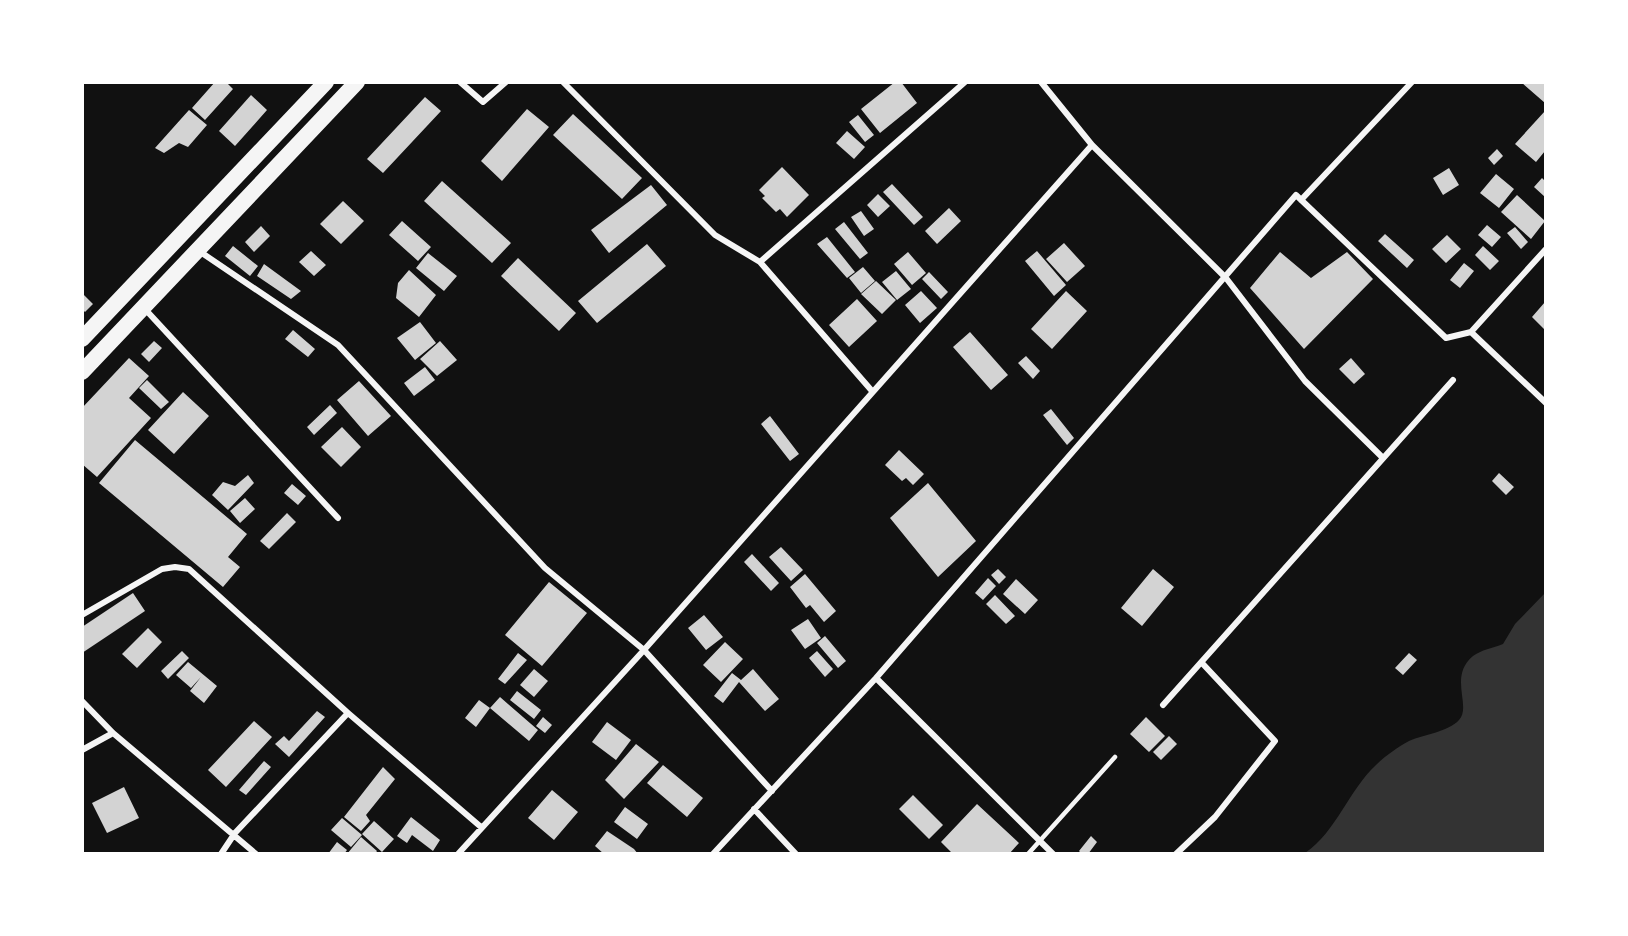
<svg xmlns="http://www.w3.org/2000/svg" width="1628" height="936" font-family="'Asap Condensed',sans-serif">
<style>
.water{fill:#333}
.building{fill:#d3d3d3}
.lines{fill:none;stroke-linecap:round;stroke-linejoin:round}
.service{stroke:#f5f5f5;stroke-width:4.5}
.minor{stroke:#f5f5f5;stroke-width:6}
.trunk{stroke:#f5f5f5;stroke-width:16}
</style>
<rect width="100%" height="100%" fill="#111"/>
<path class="water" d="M 1545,593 L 1545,853 L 1305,853 C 1337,831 1348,791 1376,765 C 1385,756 1398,747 1409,741 C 1425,734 1448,732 1459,720 C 1472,706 1448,677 1473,656 C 1481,650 1493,648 1503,644 L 1515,624 Z"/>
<path class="building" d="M 215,82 L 226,82 L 233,89 L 205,120 L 192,108 Z
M 895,82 L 901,82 L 917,103 L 880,133 L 861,109 Z
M 1521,82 L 1545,82 L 1545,103 Z
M 251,95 L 267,110 L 235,146 L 219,131 Z
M 425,97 L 441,111 L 383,173 L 367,159 Z
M 527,109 L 549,127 L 502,181 L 481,161 Z
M 189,110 L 207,125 L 188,147 L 179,143 L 164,153 L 155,148 Z
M 1545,111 L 1545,151 L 1536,162 L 1515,144 Z
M 573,114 L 642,178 L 622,199 L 553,135 Z
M 858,115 L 874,135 L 865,142 L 849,122 Z
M 847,131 L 865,147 L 854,159 L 836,143 Z
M 1497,149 L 1503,156 L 1494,165 L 1488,158 Z
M 782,167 L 809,195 L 787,217 L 780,209 L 776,212 L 762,198 L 765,196 L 759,190 Z
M 1449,168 L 1459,185 L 1443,195 L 1433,178 Z
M 1496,174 L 1514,189 L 1499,208 L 1480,193 Z
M 1542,178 L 1545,181 L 1545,197 L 1534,187 Z
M 442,181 L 511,243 L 492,263 L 424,201 Z
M 892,184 L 923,217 L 914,225 L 883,192 Z
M 651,185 L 667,205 L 609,253 L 591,230 Z
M 878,194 L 890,206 L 878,217 L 867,205 Z
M 1517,195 L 1545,221 L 1531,239 L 1501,212 Z
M 343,201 L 364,221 L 341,244 L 320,224 Z
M 949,208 L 961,221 L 937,244 L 925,231 Z
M 861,211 L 874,229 L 864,236 L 851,217 Z
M 402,221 L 431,247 L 418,261 L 389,235 Z
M 844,222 L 868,253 L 860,259 L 835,229 Z
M 1487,225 L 1501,237 L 1492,247 L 1478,235 Z
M 261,226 L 270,236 L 254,252 L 245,242 Z
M 1515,227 L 1528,242 L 1521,249 L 1507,233 Z
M 1385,234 L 1414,260 L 1407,268 L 1378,241 Z
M 1447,235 L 1461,249 L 1446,263 L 1432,249 Z
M 827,237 L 855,272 L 847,278 L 817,244 Z
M 1064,243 L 1085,266 L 1067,282 L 1046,259 Z
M 647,244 L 666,266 L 597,323 L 578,301 Z
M 233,246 L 258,266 L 250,276 L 225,256 Z
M 1483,246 L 1499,261 L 1490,270 L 1475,255 Z
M 311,251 L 326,265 L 314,276 L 299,262 Z
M 1037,251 L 1066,285 L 1054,296 L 1025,261 Z
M 908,252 L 926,273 L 912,285 L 894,264 Z
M 1280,252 L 1311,278 L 1347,252 L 1373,279 L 1304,349 L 1250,288 Z
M 428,253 L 457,276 L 444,291 L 416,268 Z
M 518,258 L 576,313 L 559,331 L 501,276 Z
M 1464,263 L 1474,271 L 1460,288 L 1450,280 Z
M 264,264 L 301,291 L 291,299 L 257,276 Z
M 863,267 L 875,281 L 861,293 L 849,278 Z
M 409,270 L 436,295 L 419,317 L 396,298 L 398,283 Z
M 896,271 L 911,289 L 897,300 L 882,282 Z
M 929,272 L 948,292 L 941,299 L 922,279 Z
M 876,281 L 896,300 L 882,314 L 861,294 Z
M 921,291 L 937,308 L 920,323 L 905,305 Z
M 1066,291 L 1087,311 L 1052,349 L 1031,329 Z
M 82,293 L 93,304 L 85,312 L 82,309 Z
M 857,299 L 877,321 L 849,347 L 829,325 Z
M 1545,302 L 1545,330 L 1532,317 Z
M 420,322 L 436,343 L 415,360 L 397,338 Z
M 293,330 L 315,349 L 308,357 L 285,339 Z
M 970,332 L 1008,375 L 991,390 L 953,347 Z
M 154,341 L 162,348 L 149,362 L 141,354 Z
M 440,341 L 457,360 L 437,376 L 420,359 Z
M 1026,356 L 1040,371 L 1033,379 L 1018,363 Z
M 129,358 L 149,376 L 129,398 L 151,418 L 97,477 L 82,464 L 82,408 Z
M 1351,358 L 1365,374 L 1354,384 L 1339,369 Z
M 425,367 L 435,380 L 414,396 L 404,383 Z
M 147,380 L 169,402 L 161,409 L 139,388 Z
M 359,381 L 391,416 L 368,436 L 337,400 Z
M 183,392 L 209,416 L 174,454 L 148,430 Z
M 330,405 L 337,413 L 314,435 L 307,427 Z
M 1051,409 L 1074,438 L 1067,445 L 1043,415 Z
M 770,416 L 799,454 L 790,461 L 761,424 Z
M 342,427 L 361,447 L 341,467 L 321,447 Z
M 135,440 L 247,534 L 228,557 L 240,567 L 223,587 L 99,483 Z
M 899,450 L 924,474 L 913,485 L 906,478 L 902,481 L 885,465 Z
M 1499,473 L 1514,487 L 1506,495 L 1492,481 Z
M 248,475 L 254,483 L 228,510 L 212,495 L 223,482 L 235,486 Z
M 928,483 L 976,541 L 938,577 L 890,518 Z
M 292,484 L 306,496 L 298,505 L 284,493 Z
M 245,498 L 255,509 L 240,523 L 230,511 Z
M 287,513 L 296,522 L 269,549 L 260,541 Z
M 781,547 L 803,570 L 791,581 L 769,557 Z
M 752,554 L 779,583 L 771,591 L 744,562 Z
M 998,569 L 1006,577 L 999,584 L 991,575 Z
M 1153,569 L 1174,587 L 1142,626 L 1121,608 Z
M 805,574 L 836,611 L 824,622 L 810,605 L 806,608 L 790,587 Z
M 988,578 L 996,586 L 983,600 L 975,593 Z
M 1016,579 L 1038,600 L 1025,614 L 1003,594 Z
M 549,582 L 587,613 L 542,666 L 505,635 Z
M 133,593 L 145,611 L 82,653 L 82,627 Z
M 995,595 L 1015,616 L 1006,624 L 986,604 Z
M 704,615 L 723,637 L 706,650 L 688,628 Z
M 808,619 L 821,638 L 805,649 L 791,630 Z
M 148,628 L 162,642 L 137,668 L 122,654 Z
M 825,636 L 846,661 L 838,668 L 817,643 Z
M 725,642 L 743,659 L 721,682 L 703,665 Z
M 182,651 L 189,658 L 168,679 L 161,671 Z
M 817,651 L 833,669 L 825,677 L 809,658 Z
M 518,653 L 527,660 L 505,684 L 498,679 Z
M 1409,653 L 1417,660 L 1403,675 L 1395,668 Z
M 188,662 L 217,686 L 204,703 L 190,691 L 201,677 L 191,688 L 176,675 Z
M 534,669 L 548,681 L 534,697 L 520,685 Z
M 753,669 L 779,699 L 765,711 L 739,682 L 723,703 L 714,696 L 732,673 L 741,680 Z
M 517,691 L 541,710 L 534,719 L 510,700 Z
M 500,697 L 538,730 L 529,741 L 490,708 Z
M 479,700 L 490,708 L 476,727 L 465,718 Z
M 317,711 L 325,717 L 289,757 L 275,744 L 284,736 L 289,741 Z
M 543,717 L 552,725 L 545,733 L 536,726 Z
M 1146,717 L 1165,736 L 1149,752 L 1130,734 Z
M 254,721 L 272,737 L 226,787 L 208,770 Z
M 607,722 L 631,740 L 616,760 L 592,742 Z
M 1169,736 L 1177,744 L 1161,760 L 1153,752 Z
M 636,744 L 659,762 L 624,799 L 605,780 Z
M 264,761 L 271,767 L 246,795 L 239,790 Z
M 663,765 L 703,798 L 687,817 L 647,783 Z
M 383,767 L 395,779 L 366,815 L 370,821 L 361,831 L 344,817 Z
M 124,787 L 139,818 L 107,833 L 92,803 Z
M 552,790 L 578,812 L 554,840 L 528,818 Z
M 913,795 L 943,825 L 929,839 L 899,809 Z
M 977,804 L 1019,843 L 1009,854 L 953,854 L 941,842 Z
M 625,807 L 648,824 L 637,839 L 614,822 Z
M 411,817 L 440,840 L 433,851 L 412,835 L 407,843 L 397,836 Z
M 342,818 L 362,835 L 351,847 L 331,830 Z
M 374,821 L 394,839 L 382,852 L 362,834 Z
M 607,831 L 634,849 L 638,854 L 604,854 L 595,846 Z
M 1091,836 L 1097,842 L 1088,854 L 1082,854 L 1079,851 Z
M 361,837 L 377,851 L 375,854 L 347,854 Z
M 337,842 L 347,850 L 344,854 L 328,854 Z"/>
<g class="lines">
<path class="service" d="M 1028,854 L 1115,757"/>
<path class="minor" d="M 460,82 L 483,102 L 506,82
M 563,82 L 715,235 L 760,262 L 872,391
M 1041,82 L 1092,145 L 1226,278 L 1305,381 L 1383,458
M 1301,200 L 1412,82
M 199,251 L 338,345 L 545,568 L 644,650 L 772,791
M 760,262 L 965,82
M 144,308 L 338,518
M 1471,332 L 1546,403
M 82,615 L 162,569 L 175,567 L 189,569 L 348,713 L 481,827
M 876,678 L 1053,854
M 82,701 L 113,733 L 256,854
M 1163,705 L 1453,380
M 82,750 L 113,733
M 754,809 L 796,854
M 221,854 L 235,833 L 348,713
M 458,854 L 644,650 L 1092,145
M 713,854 L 876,678 L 1296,195 L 1446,338 L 1471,332 L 1546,249
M 1176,854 L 1215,817 L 1275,741 L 1202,663"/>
<path class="trunk" d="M 82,339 L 326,82
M 82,372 L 357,82"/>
</g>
<rect width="1628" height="936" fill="none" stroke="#ffffff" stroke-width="168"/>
</svg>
